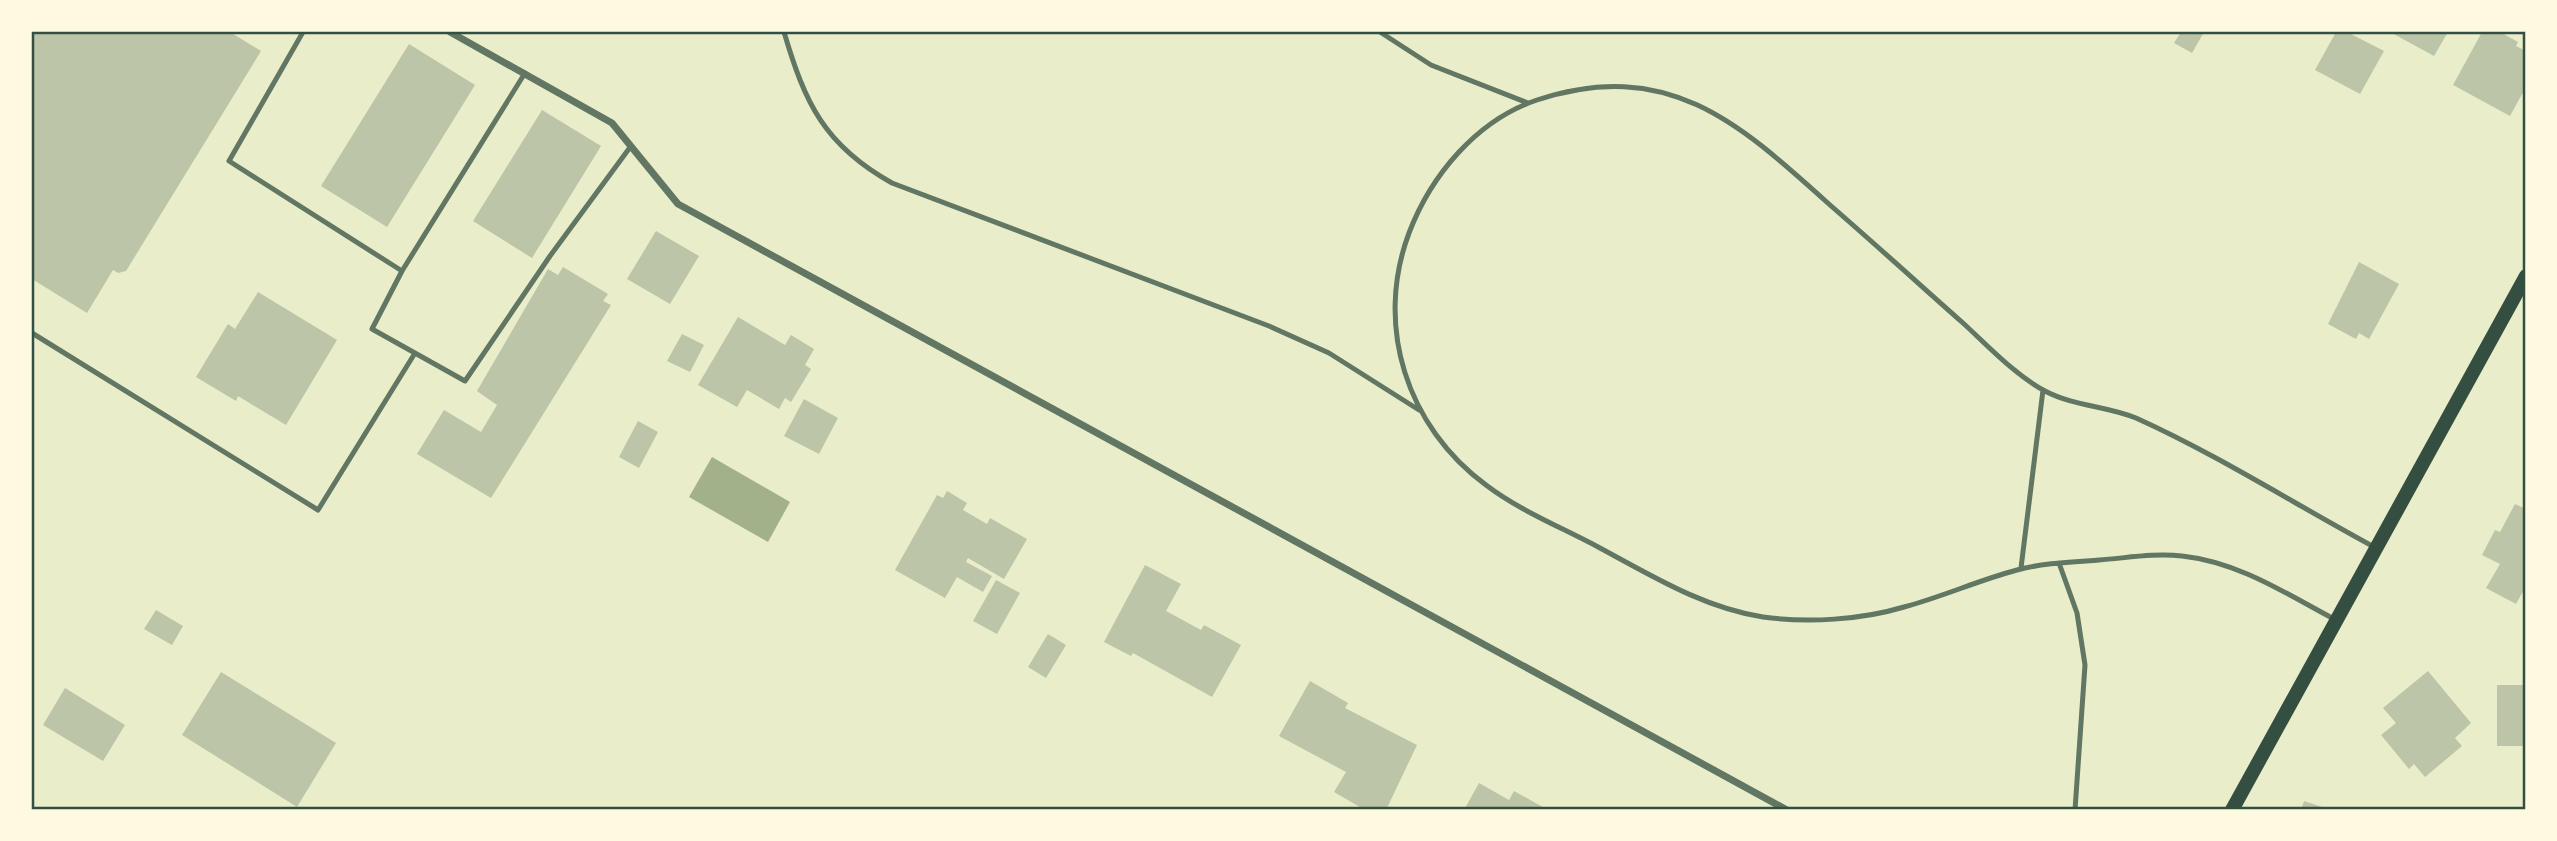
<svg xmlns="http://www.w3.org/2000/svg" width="2557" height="841" font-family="'Golos Text',sans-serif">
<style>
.water{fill:#a3b18a}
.building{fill:#bcc5a7}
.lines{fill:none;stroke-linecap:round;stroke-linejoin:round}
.service{stroke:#617663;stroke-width:5}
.minor{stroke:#617663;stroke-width:7}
.secondary{stroke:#344e41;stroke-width:14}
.neatline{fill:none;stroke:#344e41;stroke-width:2.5}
</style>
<rect width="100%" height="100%" fill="#e9edc9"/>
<path class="water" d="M 712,457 L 790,502 L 768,542 L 689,497 Z"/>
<path class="building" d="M 35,32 L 230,32 L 261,51 L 126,271 L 118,273 L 113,270 L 87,313 L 32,279 L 32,38 Z
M 2181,32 L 2204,32 L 2192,53 L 2174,43 Z
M 2336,32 L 2347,32 L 2384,51 L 2360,94 L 2315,70 Z
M 2390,32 L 2448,32 L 2434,56 Z
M 2482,32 L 2500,32 L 2518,42 L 2516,46 L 2526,51 L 2526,87 L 2510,116 L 2453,85 Z
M 409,44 L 475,85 L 387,227 L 321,186 Z
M 542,110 L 601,146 L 532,258 L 473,221 Z
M 656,231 L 699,256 L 670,304 L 627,279 Z
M 2359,262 L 2399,284 L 2369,339 L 2359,333 L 2356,339 L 2328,324 Z
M 563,267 L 608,294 L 603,301 L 611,305 L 491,498 L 417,454 L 444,410 L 481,432 L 497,405 L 477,391 L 548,269 L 558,275 Z
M 258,292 L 337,340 L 286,425 L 238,396 L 236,401 L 196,377 L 228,324 L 235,329 Z
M 738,317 L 785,345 L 791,335 L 814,349 L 805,365 L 811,369 L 791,402 L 785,398 L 779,409 L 747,390 L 737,407 L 698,385 Z
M 682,334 L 704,345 L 690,372 L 667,361 Z
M 804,399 L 838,418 L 819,454 L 784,436 Z
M 638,421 L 658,432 L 639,468 L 619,457 Z
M 947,491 L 967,503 L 963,510 L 987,524 L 990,518 L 1027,539 L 1004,579 L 968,558 L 966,562 L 992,576 L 983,592 L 957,577 L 945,598 L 895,570 L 937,495 L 943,498 Z
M 2515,504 L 2526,509 L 2526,586 L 2516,604 L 2486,588 L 2500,564 L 2482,555 L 2495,530 L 2500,532 Z
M 1145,565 L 1181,584 L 1166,611 L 1201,630 L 1204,625 L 1241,645 L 1212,697 L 1133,653 L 1131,656 L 1104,642 Z
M 996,580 L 1020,593 L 997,634 L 973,621 Z
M 156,610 L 183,626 L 172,645 L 144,629 Z
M 1048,634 L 1066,645 L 1046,678 L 1028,667 Z
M 2428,671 L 2471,723 L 2455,738 L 2462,746 L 2425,777 L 2414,764 L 2409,769 L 2381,735 L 2396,723 L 2383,708 Z
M 221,672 L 336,743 L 297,807 L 182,735 Z
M 1310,681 L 1348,703 L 1345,708 L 1417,745 L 1386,810 L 1365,810 L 1334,792 L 1346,772 L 1279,736 Z
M 2497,685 L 2526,685 L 2526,746 L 2497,746 Z
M 65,688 L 125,725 L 103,761 L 43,725 Z
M 1479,783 L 1509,800 L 1514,791 L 1548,810 L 1464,810 Z
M 2304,801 L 2328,809 L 2328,810 L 2301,810 Z"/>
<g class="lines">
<path class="service" d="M 303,32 L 229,161 L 402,271 L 525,73
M 784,32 C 805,103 824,145 892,183 L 1269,326 L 1329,353 L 1419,410
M 1380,32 L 1431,65 L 1528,103
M 402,271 L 372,329 L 465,381 L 550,256 L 631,146
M 32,333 L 318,510 L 415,353
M 2059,563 L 2077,613 L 2085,665 L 2075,810
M 2021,568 L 2043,390
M 2334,619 C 2285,593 2238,562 2182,556 C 2154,553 2127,558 2099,560 C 2072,562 2043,563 2017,570 C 1979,580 1942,597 1904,607 C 1861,620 1808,623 1763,617 C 1704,608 1652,576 1600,548 C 1563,528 1520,511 1486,485 C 1407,427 1374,326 1409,233 C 1431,175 1477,120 1537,100 C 1668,57 1739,123 1830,205 C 1875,244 1919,284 1963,323 C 1988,346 2015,375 2045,391 C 2073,406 2107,406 2136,418 C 2216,454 2298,506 2376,548"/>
<path class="minor" d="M 450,32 L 612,123 L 678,204 L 1787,810"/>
<path class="secondary" d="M 2232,810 L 2526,276"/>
</g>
<rect width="2557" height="841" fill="none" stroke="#fefae0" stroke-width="66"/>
<rect x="33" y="33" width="2491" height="775" class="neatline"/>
</svg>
